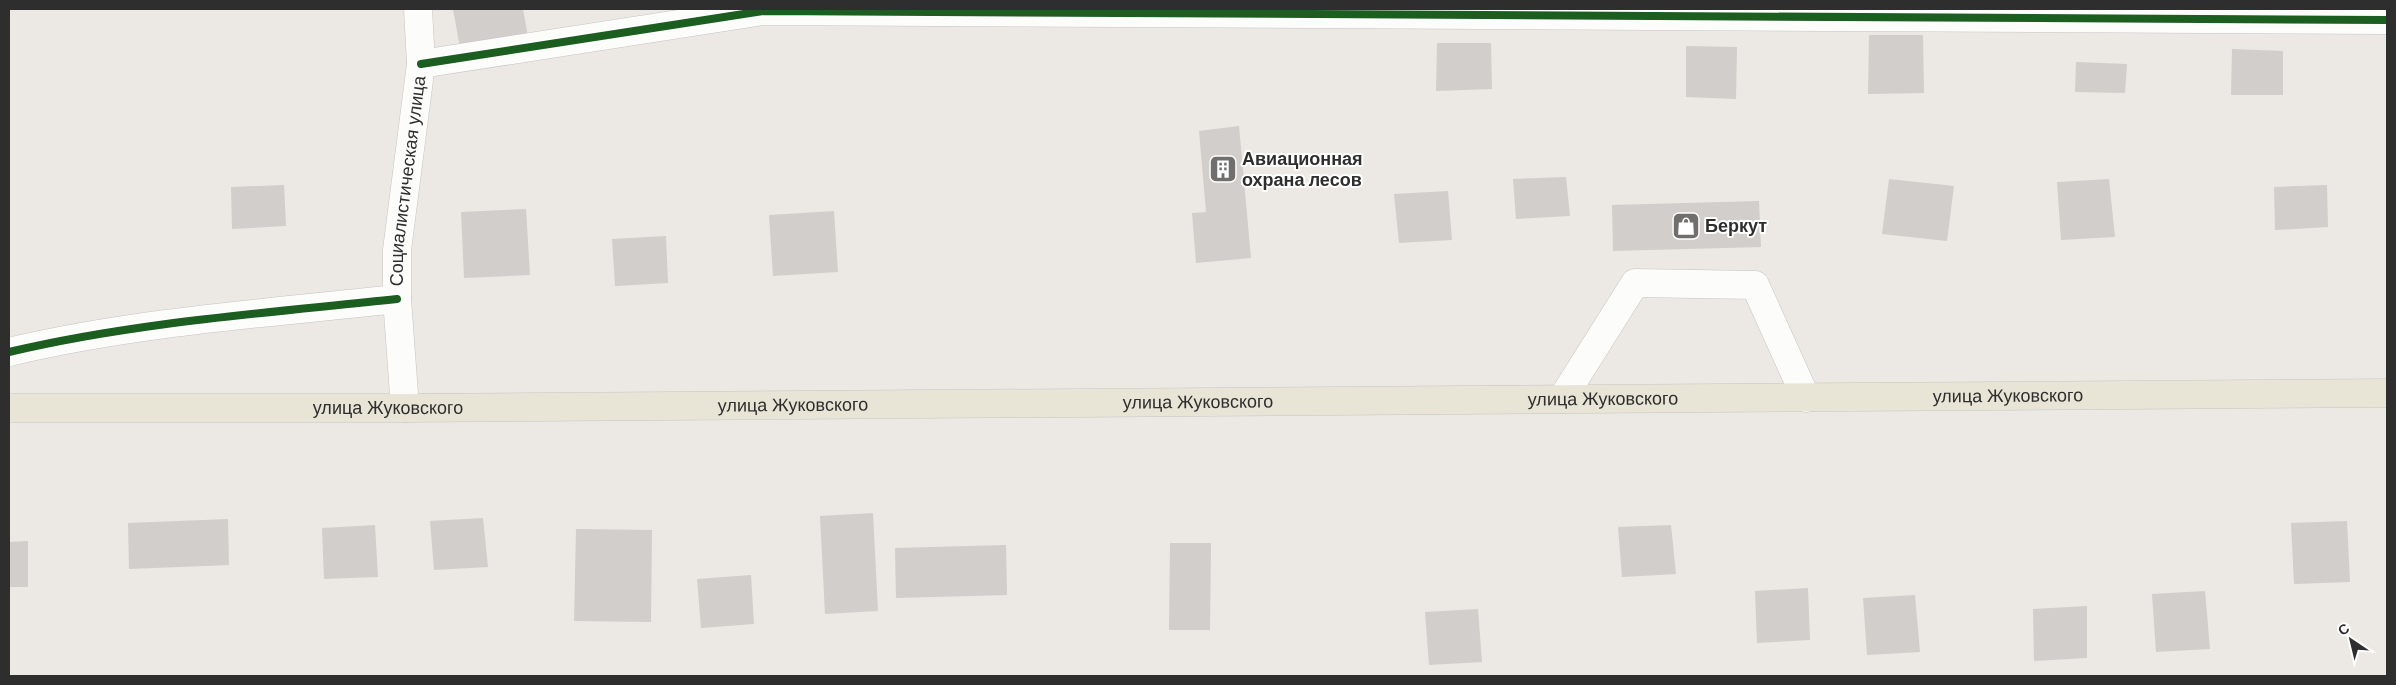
<svg xmlns="http://www.w3.org/2000/svg" width="2396" height="685" font-family="'DM Sans',sans-serif">
<style>
.building{fill:#d1cecb}
.lines{fill:none;stroke-linecap:round;stroke-linejoin:round}
.minor-casing{stroke:#c5c4c5;stroke-width:29}
.major-casing{stroke:#c6c5c4;stroke-width:29}
.minor{stroke:#fcfcfb;stroke-width:28}
.major{stroke:#e8e4d6;stroke-width:28}
.cycleway-casing{stroke:#fff;stroke-width:11}
.cycleway{stroke:#1b5e20;stroke-width:8}
.labels{text-anchor:middle;dominant-baseline:central;stroke-width:4;stroke-linejoin:round;paint-order:stroke}
.poi-label{font-size:18px;font-weight:bold;fill:#2e2e2e;stroke:#fff;text-anchor:start}
.street-label{font-size:18px;fill:#2e2e2e;stroke:#fff}
</style>
<rect width="100%" height="100%" fill="#ece8e4"/>
<path class="building" d="M 453,9 L 523,9 L 528,37 L 460,48 Z
M 1869,35 L 1923,35 L 1924,93 L 1868,94 Z
M 1437,43 L 1491,43 L 1492,89 L 1436,91 Z
M 1686,46 L 1737,47 L 1736,99 L 1686,97 Z
M 2232,49 L 2283,51 L 2283,95 L 2231,95 Z
M 2076,62 L 2127,64 L 2125,93 L 2075,92 Z
M 1239,126 L 1251,258 L 1196,263 L 1192,213 L 1206,212 L 1199,131 Z
M 1566,177 L 1570,216 L 1516,219 L 1513,179 Z
M 1889,179 L 1954,186 L 1947,241 L 1882,234 Z
M 2109,179 L 2115,237 L 2061,240 L 2057,182 Z
M 284,185 L 286,226 L 232,229 L 231,187 Z
M 2327,185 L 2328,227 L 2275,230 L 2274,187 Z
M 1448,191 L 1452,240 L 1399,243 L 1394,194 Z
M 1759,201 L 1761,247 L 1613,251 L 1612,205 Z
M 526,209 L 530,275 L 464,278 L 461,212 Z
M 834,211 L 838,272 L 773,276 L 769,215 Z
M 666,236 L 668,283 L 615,286 L 612,239 Z
M 873,513 L 878,611 L 825,614 L 820,516 Z
M 483,518 L 488,567 L 434,570 L 430,521 Z
M 228,519 L 229,565 L 129,569 L 128,523 Z
M 2347,521 L 2350,582 L 2294,584 L 2291,523 Z
M 375,525 L 378,577 L 324,579 L 322,528 Z
M 1671,525 L 1676,574 L 1622,577 L 1618,527 Z
M 576,529 L 652,530 L 651,622 L 574,621 Z
M 28,541 L 28,587 L 9,587 L 9,542 Z
M 1170,543 L 1211,543 L 1210,630 L 1169,630 Z
M 1006,545 L 1007,595 L 896,598 L 895,548 Z
M 751,575 L 754,624 L 701,628 L 697,579 Z
M 1808,588 L 1810,640 L 1757,643 L 1755,591 Z
M 2205,591 L 2210,649 L 2156,652 L 2152,594 Z
M 1915,595 L 1920,652 L 1867,655 L 1863,598 Z
M 2087,606 L 2087,658 L 2034,661 L 2033,609 Z
M 1478,609 L 1482,662 L 1429,665 L 1425,612 Z"/>
<g class="lines">
<g class="minor-casing">
<g id="minor">
<path d="M 421,64 L 763,11 L 2387,20"/>
<path d="M 9,352 C 136,322 267,313 397,299"/>
<path d="M 1562,399 L 1635,283 L 1755,285 L 1806,398"/>
<path id="s1" d="M 405,408 L 397,299 L 397,250 L 421,64 L 418,9"/>
</g>
</g>
<g class="major-casing">
<g id="major">
<path id="s2" d="M 9,408 L 405,408 L 2387,393"/>
</g>
</g>
<use href="#minor" class="minor"/>
<use href="#major" class="major"/>
<g class="cycleway-casing">
<path id="cycleway" d="M 421,64 L 763,11 L 2387,20
M 9,352 C 136,322 267,313 397,299"/>
</g>
<use href="#cycleway" class="cycleway"/>
</g>
<defs>
<g id="building-square" transform="scale(1.4375)"><rect x="-9" y="-9" width="18" height="18" rx="4" fill="#706f6e" stroke="#fff"/><path d="M-4-6H4V6H1V3H-1V6H-4ZM-2.5-4.3h1.7v1.8h-1.7ZM.8-4.3h1.7v1.8H.8ZM-2.5-1h1.7V.8h-1.7ZM.8-1h1.7V.8H.8Z" fill="#fff"/></g>
<g id="shop-square" transform="scale(1.4375)"><rect x="-9" y="-9" width="18" height="18" rx="4" fill="#706f6e" stroke="#fff"/><path d="M-5-2.5h2.3a2.7 3.5 0 0 1 5.4 0H5L5.5 6h-11ZM-1.5-2.5h3a1.5 2.3 0 0 0-3 0Z" fill="#fff"/></g>
</defs>
<g fill-rule="evenodd">
<use href="#building-square" x="1223" y="169"/>
<use href="#shop-square" x="1686" y="226"/>
</g>
<g class="labels">
<g class="poi-label">
<text x="1242" y="159">Авиационная<tspan x="1242" dy="21">охрана лесов</tspan></text>
<text x="1705" y="226">Беркут</text>
</g>
<g class="street-label">
<text stroke="none"><textPath href="#s1" startOffset="228">Социалистическая улица</textPath></text>
<text stroke="none"><textPath href="#s2" startOffset="1999">улица Жуковского</textPath></text>
<text stroke="none"><textPath href="#s2" startOffset="1594">улица Жуковского</textPath></text>
<text stroke="none"><textPath href="#s2" startOffset="1189">улица Жуковского</textPath></text>
<text stroke="none"><textPath href="#s2" startOffset="784">улица Жуковского</textPath></text>
<text stroke="none"><textPath href="#s2" startOffset="379">улица Жуковского</textPath></text>
</g>
</g>
<rect width="2396" height="685" fill="none" stroke="#2e2e2e" stroke-width="20"/>
<g transform="translate(2351 640) rotate(325)" stroke="#ffffff" stroke-width="4" paint-order="stroke">
<path d="M0-4L9 19L0 12L-9 19Z" fill="#2e2e2e"/>
<text y="-8" font-size="14" font-weight="bold" text-anchor="middle" fill="#2e2e2e">С</text>
</g>
</svg>
